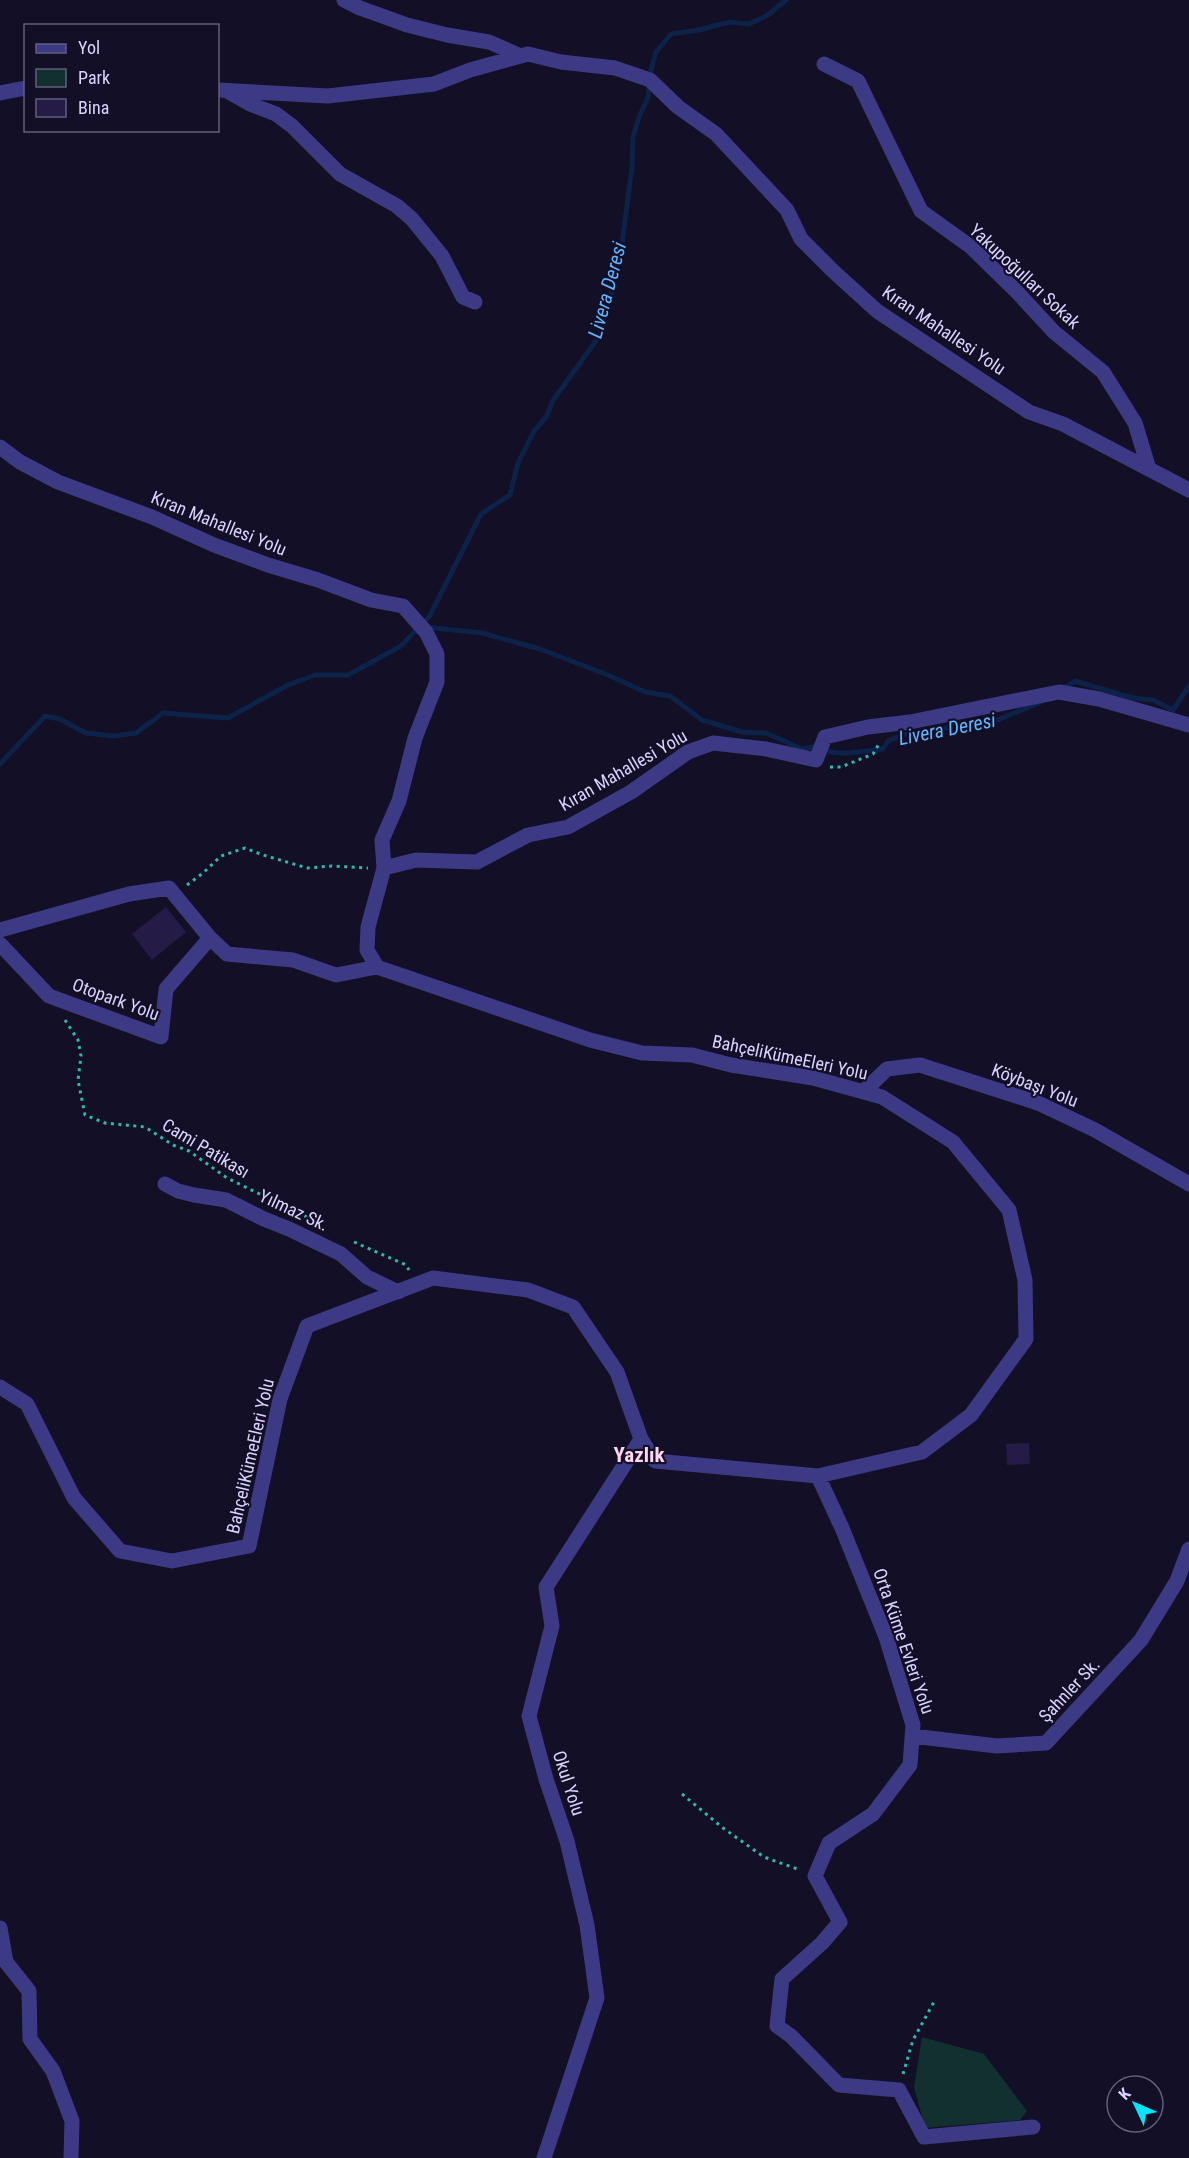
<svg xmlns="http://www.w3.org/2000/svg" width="1189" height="2158" font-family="'Roboto Condensed',sans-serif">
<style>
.green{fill:#12302f}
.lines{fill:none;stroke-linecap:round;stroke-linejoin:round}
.stream{stroke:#0c2248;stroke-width:5}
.building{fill:#241b47}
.path{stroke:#2fb8b0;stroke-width:3;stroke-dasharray:3 4.5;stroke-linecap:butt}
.street{stroke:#3d3a85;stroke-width:15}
.labels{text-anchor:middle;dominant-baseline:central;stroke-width:4.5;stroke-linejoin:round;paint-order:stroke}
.street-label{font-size:18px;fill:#d9d4ff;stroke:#130f26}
.water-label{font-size:20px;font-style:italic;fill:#62b6ff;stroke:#130f26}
.quarter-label{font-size:21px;font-weight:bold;fill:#ffd6f0;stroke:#130f26}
</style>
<rect width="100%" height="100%" fill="#130f26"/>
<path class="green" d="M 922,2037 L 984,2054 L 1027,2111 L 1020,2120 L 925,2128 L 914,2087 Z"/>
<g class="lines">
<path class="stream" d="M 425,627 L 482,633 L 540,649 L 608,675 L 645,692 L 670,696 L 702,720 L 742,732 L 766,733 L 802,749 L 813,747 L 835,753 L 850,753 L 883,749 L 888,741 L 906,734 L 960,726 L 969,727 L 984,722 L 995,721 L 1041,702
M 1062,690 L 1075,681 L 1133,698 L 1153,700 L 1173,710 L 1189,686
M 0,764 L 45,716 L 60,719 L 86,733 L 114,736 L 136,733 L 163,713 L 228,718 L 288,685 L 315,675 L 348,675 L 401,646 L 429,617 L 481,514 L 510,495 L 518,463 L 534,431 L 547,416 L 552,402 L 600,335 L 612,291 L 607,279 L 621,251 L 632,167 L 633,137 L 639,117 L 648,98 L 651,70 L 656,52 L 671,34 L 699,30 L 729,22 L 749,24 L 768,15 L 786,0"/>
</g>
<path class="building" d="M 166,907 L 186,932 L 152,960 L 132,934 Z
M 1029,1443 L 1030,1464 L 1007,1465 L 1006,1444 Z"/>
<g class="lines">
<path class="path" d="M 830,767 L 841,767 L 873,754 L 880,742
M 187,885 L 203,873 L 221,856 L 245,848 L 263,855 L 307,868 L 332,866 L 368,868
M 65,1020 L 78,1040 L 81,1056 L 78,1080 L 85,1115 L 105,1123 L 145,1127 L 173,1145 L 189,1151 L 227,1178 L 319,1223
M 354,1242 L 406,1265 L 409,1270
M 682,1794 L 723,1828 L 764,1857 L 800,1870
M 903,2074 L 913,2040 L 935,2000"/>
<path class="street" d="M 344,0 L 360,8 L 407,25 L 447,35 L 489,42 L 521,56
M 824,64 L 858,81 L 921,211 L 971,247 L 1018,293 L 1054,332 L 1103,372 L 1135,423 L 1149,469
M 218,90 L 328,96 L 434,84 L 470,70 L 528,54 L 561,62 L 615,68 L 650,80 L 678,107 L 716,134 L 787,210 L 801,239 L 832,270 L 877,311 L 1029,412 L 1063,424 L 1189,490
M 227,91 L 250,104 L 276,114 L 292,126 L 340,174 L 397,206 L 412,219 L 442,256 L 463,297 L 475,302
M 0,93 L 26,88
M 0,447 L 20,462 L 58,482 L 152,517 L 214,545 L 268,565 L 318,580 L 371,600 L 403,606 L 426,632 L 437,654 L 437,682 L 415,738 L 399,801 L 382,840 L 384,868 L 368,927 L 367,950 L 377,967
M 384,868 L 416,860 L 477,862 L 528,835 L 568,827 L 631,792 L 688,752 L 713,743 L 766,749 L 816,760 L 825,737 L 868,727 L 910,722 L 1059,692 L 1099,699 L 1189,725
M 0,930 L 129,894 L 169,888 L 210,938 L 227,954 L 293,960 L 336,975 L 377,967 L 590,1040 L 642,1053 L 692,1055 L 731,1065 L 813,1078 L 882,1097 L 953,1142 L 1009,1210 L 1025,1280 L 1026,1339 L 971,1415 L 922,1452 L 818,1476 L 655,1461 L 641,1439 L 617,1372 L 573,1307 L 528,1290 L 433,1278 L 307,1326 L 280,1399 L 249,1546 L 172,1561 L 120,1551 L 74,1498 L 27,1404 L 0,1387
M 0,944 L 49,996 L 161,1037 L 166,989 L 210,938
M 863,1092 L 887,1069 L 920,1065 L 1038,1103 L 1095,1130 L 1189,1184
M 165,1184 L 178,1191 L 194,1195 L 226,1200 L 264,1219 L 289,1229 L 341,1254 L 367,1277 L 398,1292
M 818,1476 L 842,1528 L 886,1637 L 913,1725 L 910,1765 L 873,1814 L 829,1843 L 815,1876 L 840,1922 L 822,1943 L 782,1979 L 777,2026 L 791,2036 L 839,2085 L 899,2090 L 924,2137 L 1033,2127
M 912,1736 L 997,1746 L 1046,1743 L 1141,1640 L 1177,1581 L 1189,1549
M 0,1928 L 6,1962 L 29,1991 L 30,2039 L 53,2071 L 72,2121 L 71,2158
M 544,2158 L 597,1998 L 587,1925 L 567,1841 L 546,1779 L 529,1716 L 552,1626 L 546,1587 L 641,1439"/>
</g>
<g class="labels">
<g class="street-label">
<text transform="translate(1025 276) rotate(43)">Yakupoğulları Sokak</text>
<text transform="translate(944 330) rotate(34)">Kıran Mahallesi Yolu</text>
<text transform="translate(219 523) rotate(22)">Kıran Mahallesi Yolu</text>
<text transform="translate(623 770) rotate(-30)">Kıran Mahallesi Yolu</text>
<text transform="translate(116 999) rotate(20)">Otopark Yolu</text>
<text transform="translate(790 1057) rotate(12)">BahçeliKümeEleri Yolu</text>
<text transform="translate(1035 1085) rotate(21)">Köybaşı Yolu</text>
<text transform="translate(206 1148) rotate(31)">Cami Patikası</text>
<text transform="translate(294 1210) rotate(25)">Yılmaz Sk.</text>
<text transform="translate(250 1456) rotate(-77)">BahçeliKümeEleri Yolu</text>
<text transform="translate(904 1641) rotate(71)">Orta Küme Evleri Yolu</text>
<text transform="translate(1069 1690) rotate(-47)">Şahnler Sk.</text>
<text transform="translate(569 1783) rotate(72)">Okul Yolu</text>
</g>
<g class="water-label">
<text transform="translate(607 290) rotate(-75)">Livera Deresi</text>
<text transform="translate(947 729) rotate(-11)">Livera Deresi</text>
</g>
<g class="quarter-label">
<text x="639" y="1455">Yazlık</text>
</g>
</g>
<rect x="24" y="24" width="195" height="108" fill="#130f26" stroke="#625e7d" stroke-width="1.5"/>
<rect x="36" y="44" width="30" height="9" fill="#3d3a85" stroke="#625e7d" stroke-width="1.5"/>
<text x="78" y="54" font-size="18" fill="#d9d4ff">Yol</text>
<rect x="36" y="69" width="30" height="18" fill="#12302f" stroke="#625e7d" stroke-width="1.5"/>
<text x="78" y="84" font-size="18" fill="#d9d4ff">Park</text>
<rect x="36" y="99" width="30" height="18" fill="#241b47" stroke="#625e7d" stroke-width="1.5"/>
<text x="78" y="114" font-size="18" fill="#d9d4ff">Bina</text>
<g transform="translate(1135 2104) rotate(314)"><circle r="28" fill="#130f26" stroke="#625e7d" stroke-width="1.5"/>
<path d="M0-4.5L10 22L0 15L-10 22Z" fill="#00e5ff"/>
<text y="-9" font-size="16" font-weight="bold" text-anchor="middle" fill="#d9d4ff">K</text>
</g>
</svg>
